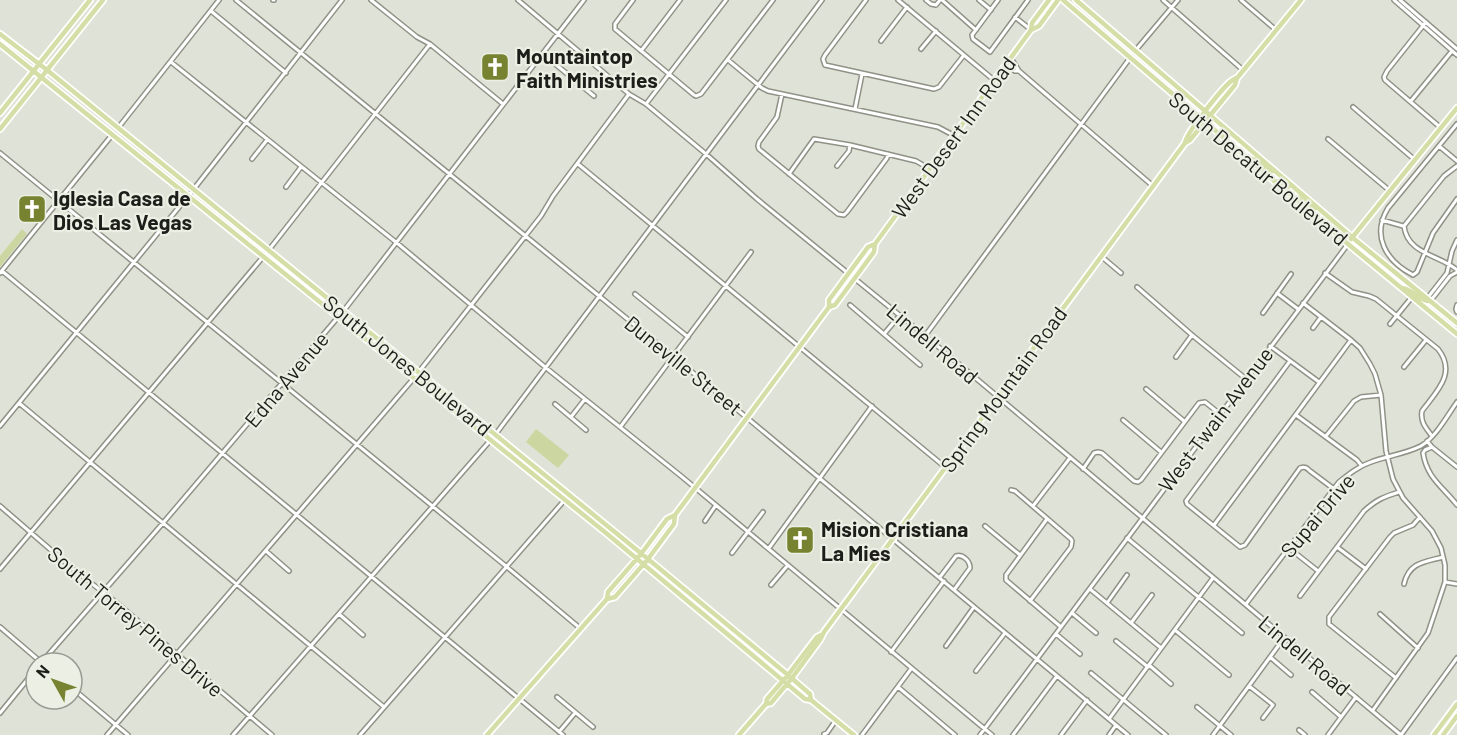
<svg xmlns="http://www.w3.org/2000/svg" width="1457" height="735" font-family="Barlow,sans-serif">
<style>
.green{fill:#ccd6a0}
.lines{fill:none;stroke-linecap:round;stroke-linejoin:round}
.minor-casing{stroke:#909287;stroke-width:6}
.major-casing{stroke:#fff;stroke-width:8}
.minor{stroke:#fff;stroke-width:3}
.major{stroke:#d5dea6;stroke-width:4.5}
.labels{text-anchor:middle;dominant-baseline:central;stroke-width:4.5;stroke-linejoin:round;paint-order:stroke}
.poi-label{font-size:21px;font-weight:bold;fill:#1d1e1a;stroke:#ecefe3;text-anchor:start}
.street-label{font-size:21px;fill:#1d1e1a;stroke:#ecefe3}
</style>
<rect width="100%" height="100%" fill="#dfe2d6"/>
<path class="green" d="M 22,229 L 27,234 L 0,267 L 0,256 Z
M 536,429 L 569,455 L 558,468 L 526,442 Z"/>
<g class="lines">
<g class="minor-casing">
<path id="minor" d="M 236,0 L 674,357 L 1128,735
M 273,0 L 274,0
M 371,0 L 417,37 L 430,44 L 503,104
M 518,0 L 629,94 L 646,104 L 706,154 L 757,199 L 941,349 L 1401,735
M 633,0 L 615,24 L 615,29 L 694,95 L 696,96 L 701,94 L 773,0
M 866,0 L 825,55 L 823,59 L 825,65 L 934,89 L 939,87 L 964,55
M 898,0 L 995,81
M 926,0 L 931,4 L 936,5 L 940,0
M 942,0 L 976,30
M 979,0 L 991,10
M 998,0 L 972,35 L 973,39 L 990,52 L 1028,0
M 1163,0 L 1243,70
M 1241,0 L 1276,30
M 1394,0 L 1457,55
M 1400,0 L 1457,49
M 211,11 L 286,73
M 1015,17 L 1030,29
M 1426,22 L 1387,71 L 1384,77 L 1385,80 L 1441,128
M 881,41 L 907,7
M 921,49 L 936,31
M 641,51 L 680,0
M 1135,51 L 1178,0
M 543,54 L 594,96
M 1011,58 L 1019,71
M 728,60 L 762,88 L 768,91 L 938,127 L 953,135
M 171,62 L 397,243 L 545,367 L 681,476 L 992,735
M 1007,65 L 1015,71 L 1019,71 L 1153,186
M 782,94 L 777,117 L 759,142 L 758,146 L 759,149 L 838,214 L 844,215 L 847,212 L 887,158 L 888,154
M 1411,101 L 1452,51
M 646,104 L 726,0
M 1353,107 L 1415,160
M 855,109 L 862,74
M 1457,124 L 1388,208 C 1371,236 1386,261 1413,275 L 1417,272 L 1433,233 L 1457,199
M 118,128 L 219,0
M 1328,139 L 1390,191
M 1439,146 L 1457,161
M 0,153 L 507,567 L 581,629
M 252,159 L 267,140
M 578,164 L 945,467
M 837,166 L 849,151 L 850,145
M 1457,166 L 1444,176 L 1404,226 C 1407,254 1440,255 1457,270
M 789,174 L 814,139 L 850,145 L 916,161 L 930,169
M 286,187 L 301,167
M 1382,220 L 1403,226
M 1102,257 L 1121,273
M 2,271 L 563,735
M 0,273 L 112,135
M 1325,273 L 1352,292 L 1369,296 L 1376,299 L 1438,349 C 1457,373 1437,391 1422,411 C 1420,422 1426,428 1432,436
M 1137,287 L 1192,335 L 1246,379
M 1277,293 L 1298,309
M 635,294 L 688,337
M 1428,299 L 1429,296 L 1447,273 L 1452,251 L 1457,240
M 1429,300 L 1432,299 L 1450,276 L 1457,272
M 1303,303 L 1351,340 L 1360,348 L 1370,364 L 1375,374 L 1381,395 L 1386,451 L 1393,479 L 1403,498 L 1432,531 L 1441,548 L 1445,565 L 1445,582 L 1428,633 L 1373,710
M 850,305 L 920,365
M 1457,305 L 1456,309 L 1457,312
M 1263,313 L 1291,274
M 1390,324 L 1412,297
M 1313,328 L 1321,317
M 884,334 L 900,315
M 925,336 L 1130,58
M 1270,346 L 1319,382
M 1176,357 L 1192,335
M 1290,361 L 1186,501 L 1187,504 L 1240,547 L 1245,545 L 1300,468 C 1305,466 1307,468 1310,471 L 1334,489
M 1404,367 L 1426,340
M 1146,389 L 1184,421
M 19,403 L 384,707
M 555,404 L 586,430
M 1296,415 L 1357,460 L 1361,465
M 571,417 L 585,399
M 1123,420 L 1161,452
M 0,426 L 193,190 L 342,0
M 621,426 L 751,252
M 1326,436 L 1354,401 L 1361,397 L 1381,395
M 1427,441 L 1432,447 L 1457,467
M 1432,447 L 1425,450 L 1423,453 C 1427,478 1442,486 1457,505
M 1083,469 L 1094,453 L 1098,452 L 1102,453 L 1134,481 L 1138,482 L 1141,480 L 1199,403 L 1205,402 L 1220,414
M 1011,490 L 1015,491 L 1071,539 L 1072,541 L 1071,547 L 1030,601
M 0,506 L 73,569 L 117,603 L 272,735
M 1033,506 L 1070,458
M 1047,519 L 1006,575 L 1006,580 L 1061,627
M 705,521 L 716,505
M 1214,525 L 1351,340
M 985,526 L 1020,555
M 1127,538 L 1242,633
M 1337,547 L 1366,569
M 769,548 L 872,406
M 1289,548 L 1318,571
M 266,551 L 289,571
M 732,553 L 763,512
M 0,569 L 268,251 L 430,44
M 940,577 L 956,556 C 963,554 970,561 970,568 L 954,590
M 1445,582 L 1457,584
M 1404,584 C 1409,562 1425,562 1443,557
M 771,585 L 788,565
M 1090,589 L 1161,648
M 1300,596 L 1364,511 C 1376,500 1383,497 1399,492
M 1107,603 L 1127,575
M 1246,604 L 1339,482 C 1349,474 1359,466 1371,462 C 1387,456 1405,454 1421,446 C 1436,437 1447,416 1457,402
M 1072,613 L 1096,633
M 339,614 L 363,635
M 1380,614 L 1418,648
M 1131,623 L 1152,595
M 0,627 L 42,663
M 1175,630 L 1229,675
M 1056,634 L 1080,654
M 1116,641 L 1148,667
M 946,646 L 974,607
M 891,652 L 944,581
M 1270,657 L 1291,675
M 41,663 L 163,523 L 345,309 L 584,0
M 1149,665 L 1171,684
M 976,671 L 1005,633
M 1091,673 L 1166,735
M 1396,678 L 1329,624 L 1329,617 L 1390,537 L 1394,533 L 1413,525 L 1420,517
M 1249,686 L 1273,705 L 1263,718
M 898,687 L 955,735
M 72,688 L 128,735
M 1312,692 L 1341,717
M 557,697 L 593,727
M 1197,707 L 1231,735
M 0,713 L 36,669
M 1109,719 L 1213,578
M 1299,730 L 1305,735
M 559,732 L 575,713
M 824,734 L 827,733 L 836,720
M 107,735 L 414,378 L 541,216 L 553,196 L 629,94
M 233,735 L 495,435 L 822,0
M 360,735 L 569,495
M 862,735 L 911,669
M 980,735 L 1348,244
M 1013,735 L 1057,676
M 1061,735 L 1087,700
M 1109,735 L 1116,725
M 1213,735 L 1284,638
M 1328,735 L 1356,697
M 1401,735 L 1457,658"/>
</g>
<g class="major-casing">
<path id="major" d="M 1063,0 L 1348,244 L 1457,334
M 1076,0 L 1353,238 L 1457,323
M 1031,30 L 1039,26 L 1058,0
M 0,34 L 47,70 L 648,559 L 788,675 L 810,694 L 811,700 L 854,735
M 0,44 L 606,533 L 805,699 L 811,700
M 0,113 L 90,0
M 0,129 L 103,0
M 1185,143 L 1190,140 L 1235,85 L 1237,78
M 1249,158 L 1255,160 L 1270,172 L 1274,170
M 1274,181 L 1282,182 L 1288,187 L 1291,185
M 1294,198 L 1298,197 L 1309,206 L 1316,208
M 1351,239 L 1457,108
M 1402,288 C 1412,289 1418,300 1428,301
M 829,307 L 829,300 L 868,247 L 875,244 L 1031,30 L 1032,23 L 1049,0
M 607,599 L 608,592 L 641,554 L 667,519 L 675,515 L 829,307 L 835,305 L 874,252 L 875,244
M 766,704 L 771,703 L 792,678 L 820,640 L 824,632 L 1185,143 C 1186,133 1221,90 1230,82 C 1232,80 1235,79 1238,77 L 1301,0
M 487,735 L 607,599 L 615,597 L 648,559 L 674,524 L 675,515
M 739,735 L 766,704 L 767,699 L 788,675 L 817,637 L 821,635
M 1434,735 L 1457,704
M 1443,735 L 1457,716"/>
</g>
<use href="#minor" class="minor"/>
<use href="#major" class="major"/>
</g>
<defs>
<g id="church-square" transform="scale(1.5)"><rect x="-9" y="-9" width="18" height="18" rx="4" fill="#778330" stroke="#ecefe3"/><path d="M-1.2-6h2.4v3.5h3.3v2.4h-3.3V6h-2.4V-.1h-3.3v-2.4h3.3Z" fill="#fff"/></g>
</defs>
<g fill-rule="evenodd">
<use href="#church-square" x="495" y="67"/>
<use href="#church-square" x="32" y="209"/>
<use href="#church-square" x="800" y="540"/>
</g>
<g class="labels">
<g class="poi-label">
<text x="516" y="55">Mountaintop<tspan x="516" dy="24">Faith Ministries</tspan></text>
<text x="53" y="197">Iglesia Casa de<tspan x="53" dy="24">Dios Las Vegas</tspan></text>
<text x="821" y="528">Mision Cristiana<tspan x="821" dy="24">La Mies</tspan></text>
</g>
<g class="street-label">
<text transform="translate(953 137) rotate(-54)">West Desert Inn Road</text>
<text transform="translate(1259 168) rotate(40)">South Decatur Boulevard</text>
<text transform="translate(933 343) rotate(40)">Lindell Road</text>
<text transform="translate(408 365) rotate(39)">South Jones Boulevard</text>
<text transform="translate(684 365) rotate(39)">Duneville Street</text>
<text transform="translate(286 379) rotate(-50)">Edna Avenue</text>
<text transform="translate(1003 389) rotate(-54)">Spring Mountain Road</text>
<text transform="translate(1215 419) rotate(-53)">West Twain Avenue</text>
<text transform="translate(1317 515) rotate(-50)">Supai Drive</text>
<text transform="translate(136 621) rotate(40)">South Torrey Pines Drive</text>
<text transform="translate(1305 655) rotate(40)">Lindell Road</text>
</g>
</g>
<g transform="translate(54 681) rotate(310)"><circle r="28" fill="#ecefe3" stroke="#999b93" stroke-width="1.5"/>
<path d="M0-4.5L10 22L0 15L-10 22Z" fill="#778330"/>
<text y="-9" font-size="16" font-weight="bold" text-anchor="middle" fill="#1d1e1a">N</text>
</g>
</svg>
